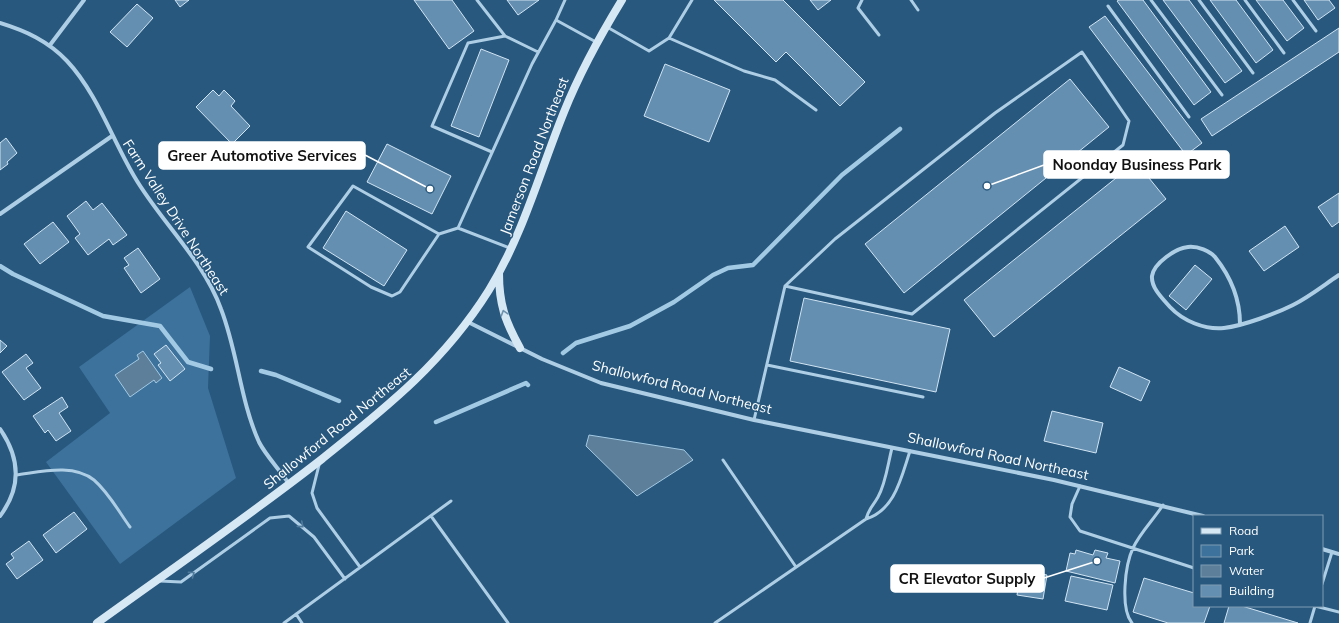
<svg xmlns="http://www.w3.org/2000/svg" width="1339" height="623" font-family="Mulish,sans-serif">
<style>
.green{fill:#3c729b}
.water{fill:#5d7f99;stroke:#a3cae5}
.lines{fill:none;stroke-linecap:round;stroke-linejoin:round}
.stream{stroke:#a3cae5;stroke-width:4.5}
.building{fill:#658fb0;stroke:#d1e5f4}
.lane{stroke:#aecee5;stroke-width:3}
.street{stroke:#aecee5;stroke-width:4}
.secondary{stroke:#d7e8f5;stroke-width:8}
.oneway{stroke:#6e92ae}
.oneway2{stroke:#507b9d}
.labels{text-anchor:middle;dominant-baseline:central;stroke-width:3;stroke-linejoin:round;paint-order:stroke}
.street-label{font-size:14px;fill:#fff;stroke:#28587e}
.leader{fill:none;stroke:#fff;stroke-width:1.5}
.callout-dot{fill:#fff;stroke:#28587e;stroke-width:1.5}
.callout{fill:#fff;stroke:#fff;stroke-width:1.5}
.callout-label{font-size:15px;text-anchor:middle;font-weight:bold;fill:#111}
</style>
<rect width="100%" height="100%" fill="#28587e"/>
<path class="green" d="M 190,287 L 210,336 L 208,388 L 236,478 L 120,564 L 46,462 L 110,413 L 79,367 Z"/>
<path class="water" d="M 143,351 L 162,378 L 156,383 L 154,380 L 130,397 L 115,375 L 139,359 L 137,355 Z
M 589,435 L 684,450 L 693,460 L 637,496 L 586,446 Z"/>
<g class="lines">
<path class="stream" d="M 0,266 L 13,274 L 103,316 L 160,326 L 188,362 L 211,369
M 563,353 L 576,343 L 630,326 L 674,302 L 713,275 L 728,268 L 753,265 L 842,175 L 900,129
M 261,371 L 276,375 L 339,401
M 436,422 L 526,383 L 528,385"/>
</g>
<path class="building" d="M 175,0 L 189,0 L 180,7 Z
M 414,0 L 452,0 L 474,31 L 449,49 Z
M 507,0 L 539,0 L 518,15 Z
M 714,0 L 783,0 L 865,82 L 840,106 L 786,52 L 776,62 Z
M 810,0 L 831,0 L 818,10 Z
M 1119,0 L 1143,0 L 1211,92 L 1194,105 L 1117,1 Z
M 1163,0 L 1189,0 L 1242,71 L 1225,83 Z
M 1210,0 L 1236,0 L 1273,50 L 1256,63 Z
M 1256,0 L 1283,0 L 1304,28 L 1287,41 Z
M 1304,0 L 1329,0 L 1335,8 L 1318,20 Z
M 137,4 L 153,18 L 127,47 L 110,32 Z
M 1105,16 L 1202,143 L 1186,155 L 1089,27 Z
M 1339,28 L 1339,52 L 1212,136 L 1201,119 Z
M 481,49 L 509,60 L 479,137 L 451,126 Z
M 665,64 L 730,90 L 709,142 L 644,116 Z
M 1070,79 L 1109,127 L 904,293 L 865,244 Z
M 213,90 L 219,96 L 224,90 L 235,101 L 231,106 L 250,126 L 232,144 L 196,107 Z
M 6,138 L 17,153 L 7,162 L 8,164 L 0,170 L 0,143 Z
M 387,144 L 451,176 L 432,214 L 367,182 Z
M 1136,162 L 1166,199 L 994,337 L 964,300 Z
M 1339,193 L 1339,222 L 1332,227 L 1318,207 Z
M 86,201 L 93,210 L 102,203 L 127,235 L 113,245 L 109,239 L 88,255 L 75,238 L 80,234 L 67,216 Z
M 346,211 L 407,250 L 384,286 L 323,248 Z
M 53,222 L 69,242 L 40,264 L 24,244 Z
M 1285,226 L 1299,247 L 1264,271 L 1249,251 Z
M 138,248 L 160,279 L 141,293 L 124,268 L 129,265 L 124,258 Z
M 1195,265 L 1212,279 L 1186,310 L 1169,296 Z
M 804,298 L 950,329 L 936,392 L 790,361 Z
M 0,340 L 7,346 L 0,353 Z
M 166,345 L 185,369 L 170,381 L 158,365 L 161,363 L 154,354 Z
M 26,354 L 33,363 L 26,368 L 41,388 L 24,400 L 2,372 Z
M 1119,367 L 1150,381 L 1141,401 L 1110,387 Z
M 62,397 L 68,407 L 59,413 L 71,431 L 56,441 L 48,430 L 45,433 L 33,416 Z
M 1052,411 L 1103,423 L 1096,453 L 1044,441 Z
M 74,512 L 87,529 L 56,553 L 43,535 Z
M 29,541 L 43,560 L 17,579 L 6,564 L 14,558 L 11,554 Z
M 1076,550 L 1093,555 L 1095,550 L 1108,553 L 1106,558 L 1120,561 L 1115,583 L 1066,571 L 1070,553 L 1075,554 Z
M 1021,570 L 1047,575 L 1043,599 L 1017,595 Z
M 1071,576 L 1113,585 L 1107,610 L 1065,601 Z
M 1144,578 L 1194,593 L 1194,606 L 1210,606 L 1204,623 L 1168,623 L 1133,612 Z
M 1229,606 L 1242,606 L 1298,623 L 1224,623 Z"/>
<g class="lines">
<path class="lane" d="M 477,0 L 505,36 L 538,52
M 862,0 L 858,8 L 879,35
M 911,0 L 918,10
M 1151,0 L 1222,95
M 1199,0 L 1253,73
M 1245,0 L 1284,53
M 1293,0 L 1316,31
M 1108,6 L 1189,117
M 556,20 L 565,0
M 607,27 L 649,51 L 669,38 L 744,71 L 775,80 L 816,110
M 669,38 L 692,0
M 492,152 L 432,126 L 468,43 L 505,36
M 458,228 L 532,64 L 556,20 L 596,42
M 439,234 L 353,186 L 308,247 L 371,287 L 392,296 L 400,292 L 439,234 L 458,228 L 510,248
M 767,365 L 923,397
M 754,420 L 785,286 L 835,239 L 995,113 L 1082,52 L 1129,121 L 1123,145 L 912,314 L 785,286
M 723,460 L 796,567
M 319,465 L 312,493 L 317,508 L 360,567
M 16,475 C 40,472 73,463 94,480 C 109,493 119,512 130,527
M 1080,486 L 1072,504 L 1070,517 L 1080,531 L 1194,568
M 431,516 L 508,623
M 866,519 C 869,508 873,506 878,497 C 886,483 888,463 892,448
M 160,581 L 181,582 L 270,518 L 289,516 L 314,537 L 345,579
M 1322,584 L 1332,552
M 1315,606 L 1339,612
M 296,614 L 302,623
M 284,623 L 451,501
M 715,623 L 866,519 C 895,510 901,478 910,451
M 1132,623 C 1120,608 1125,565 1133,548 C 1140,533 1154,519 1163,505
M 1310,623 L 1315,606"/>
<path class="street" d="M 0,23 C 26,31 48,41 67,61 C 97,93 112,139 134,176 C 160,221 203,259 221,309 C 238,353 240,400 259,442 C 266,456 281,471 289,484
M 50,45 L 84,0
M 0,214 L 112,136
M 468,322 L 542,359 L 601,383 L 754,420 L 1054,480 L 1203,516
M 1240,324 C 1240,298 1231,277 1215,257 C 1210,251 1198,246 1188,247 C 1176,248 1154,263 1152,276 C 1151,288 1163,299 1170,307 C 1183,321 1205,330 1224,328 C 1243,326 1277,313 1293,305 C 1309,297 1324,285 1339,275
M 0,429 C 20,458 22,487 0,516
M 1322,549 L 1339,554"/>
<path class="secondary" d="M 499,273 C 499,304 505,321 520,348
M 97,623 C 172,569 249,516 322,459 C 387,407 444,362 489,290 C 523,235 540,171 564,112 C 580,72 600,36 622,0"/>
</g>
<defs><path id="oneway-chevron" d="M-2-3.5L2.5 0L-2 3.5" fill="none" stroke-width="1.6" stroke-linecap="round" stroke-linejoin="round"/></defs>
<use class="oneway" href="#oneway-chevron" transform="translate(504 313) rotate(-107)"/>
<g class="oneway2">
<use href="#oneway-chevron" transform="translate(301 525) rotate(40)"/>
<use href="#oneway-chevron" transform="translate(192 574) rotate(-36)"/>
</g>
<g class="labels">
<g class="street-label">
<text transform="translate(534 156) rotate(-69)">Jamerson Road Northeast</text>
<text transform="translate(176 217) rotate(57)">Farm Valley Drive Northeast</text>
<text transform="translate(682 387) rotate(14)">Shallowford Road Northeast</text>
<text transform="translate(337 428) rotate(-39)">Shallowford Road Northeast</text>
<text transform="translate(998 456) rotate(12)">Shallowford Road Northeast</text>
</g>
</g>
<path class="leader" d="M430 189L365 155M987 186L1044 165M1097 561L1044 578"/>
<g class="callout-dot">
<circle cx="430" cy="189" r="4"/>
<circle cx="987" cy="186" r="4"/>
<circle cx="1097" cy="561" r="4"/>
</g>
<g class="callout">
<rect x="159" y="142" width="206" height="27" rx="4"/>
<rect x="1044" y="151" width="185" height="27" rx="4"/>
<rect x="891" y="565" width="153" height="27" rx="4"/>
</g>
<g class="callout-label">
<text x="262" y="161">Greer Automotive Services</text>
<text x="1137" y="170">Noonday Business Park</text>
<text x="967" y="584">CR Elevator Supply</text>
</g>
<rect x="1193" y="515" width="130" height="92" fill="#28587e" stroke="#7e9bb2"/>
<rect x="1201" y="528" width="20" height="6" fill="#d7e8f5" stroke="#7e9bb2"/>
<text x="1229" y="535" font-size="12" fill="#ffffff">Road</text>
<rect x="1201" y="545" width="20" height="12" fill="#3c729b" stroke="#7e9bb2"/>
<text x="1229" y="555" font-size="12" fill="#ffffff">Park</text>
<rect x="1201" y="565" width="20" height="12" fill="#5d7f99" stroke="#7e9bb2"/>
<text x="1229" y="575" font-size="12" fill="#ffffff">Water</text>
<rect x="1201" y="585" width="20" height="12" fill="#658fb0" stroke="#7e9bb2"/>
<text x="1229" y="595" font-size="12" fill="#ffffff">Building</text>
</svg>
